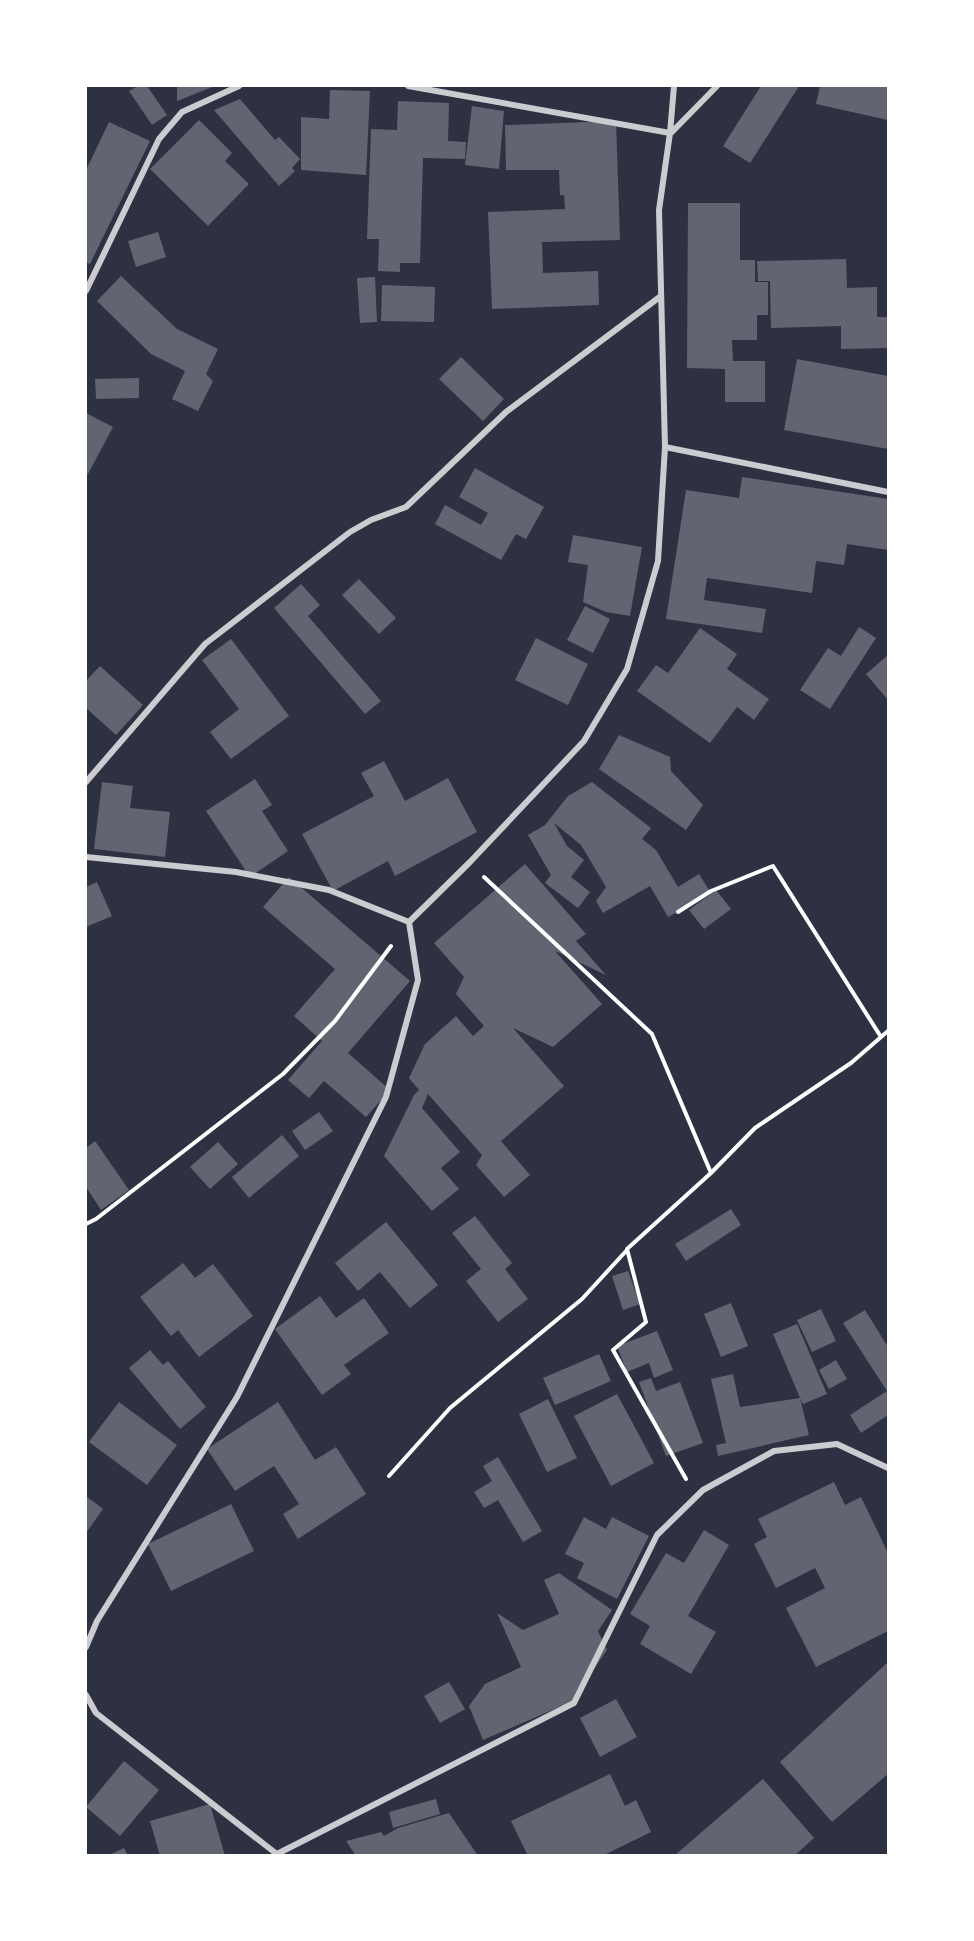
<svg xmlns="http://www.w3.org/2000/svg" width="974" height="1941" font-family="Manrope,sans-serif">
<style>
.building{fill:#626471}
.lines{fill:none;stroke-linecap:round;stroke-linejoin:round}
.path{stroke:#fff;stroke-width:4}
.minor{stroke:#caccd0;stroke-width:6}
</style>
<rect width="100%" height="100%" fill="#2d3142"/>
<path class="building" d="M 138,86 L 147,86 L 167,115 L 152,125 L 129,91 Z
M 177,86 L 215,86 L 177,101 Z
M 761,86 L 799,86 L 750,163 L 723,146 Z
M 820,86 L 888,86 L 888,120 L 816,104 Z
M 330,90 L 370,91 L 366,175 L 301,170 L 301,117 L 329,119 Z
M 240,99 L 275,140 L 279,137 L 300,159 L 292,168 L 295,171 L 279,186 L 214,110 Z
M 398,101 L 449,103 L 448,141 L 466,142 L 465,159 L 423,158 L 420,263 L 400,263 L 400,272 L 378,271 L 379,239 L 367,239 L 371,129 L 397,130 Z
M 472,106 L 504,111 L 499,169 L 465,165 Z
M 199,120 L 232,153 L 225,161 L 249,184 L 208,226 L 150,169 Z
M 616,121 L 620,240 L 542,242 L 543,273 L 598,271 L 599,305 L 492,309 L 488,212 L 565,209 L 564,195 L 560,195 L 559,170 L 506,170 L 505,125 Z
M 109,122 L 150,141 L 90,264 L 86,262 L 86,170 Z
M 688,203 L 740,203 L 740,260 L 755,260 L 755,282 L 768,282 L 768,315 L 757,315 L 757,340 L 732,340 L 733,361 L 765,361 L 765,402 L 725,402 L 725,369 L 687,368 Z
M 158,232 L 166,257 L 136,267 L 128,241 Z
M 846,259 L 847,288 L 877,287 L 877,317 L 888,317 L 888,348 L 841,349 L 841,326 L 771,328 L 770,281 L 758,281 L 757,261 Z
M 121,276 L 177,329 L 218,349 L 206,374 L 213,381 L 198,411 L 172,399 L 185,371 L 151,354 L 97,301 Z
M 375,277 L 377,322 L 360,323 L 357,278 Z
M 382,285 L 435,287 L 434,322 L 381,321 Z
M 461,357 L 504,399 L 483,421 L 439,379 Z
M 797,359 L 888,376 L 888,449 L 784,430 Z
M 139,378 L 139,398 L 96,399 L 95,379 Z
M 86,413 L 113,427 L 88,474 L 86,473 Z
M 475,468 L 544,507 L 526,539 L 516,534 L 501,560 L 435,524 L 445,505 L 481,525 L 488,513 L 459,497 Z
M 742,477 L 888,499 L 888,550 L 847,544 L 844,565 L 816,561 L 812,593 L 707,578 L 704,600 L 766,609 L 762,633 L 666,619 L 686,490 L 739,498 Z
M 573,535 L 642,547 L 630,616 L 606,612 L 583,602 L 588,565 L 568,562 Z
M 359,579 L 396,618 L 379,634 L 342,595 Z
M 301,584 L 320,605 L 308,616 L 381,701 L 365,714 L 274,608 Z
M 585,606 L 610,619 L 593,653 L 567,640 Z
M 859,627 L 876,638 L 830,709 L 800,690 L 828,648 L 841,656 Z
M 700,628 L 737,654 L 727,669 L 769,699 L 754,720 L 737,707 L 710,743 L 637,691 L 656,665 L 668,673 Z
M 536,638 L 588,664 L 568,705 L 515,680 Z
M 231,639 L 289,716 L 231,759 L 210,732 L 239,709 L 202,660 Z
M 888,655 L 888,700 L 866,674 Z
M 100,666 L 143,705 L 116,735 L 86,708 L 86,681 Z
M 619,735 L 670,757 L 671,771 L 703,805 L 686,830 L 599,769 Z
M 384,761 L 405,801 L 448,778 L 477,832 L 395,876 L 388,861 L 333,891 L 302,834 L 374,796 L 361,773 Z
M 255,779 L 272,805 L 262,811 L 288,851 L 250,877 L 206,811 Z
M 102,782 L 133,786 L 130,808 L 170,812 L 165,857 L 94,849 Z
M 592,782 L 651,828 L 642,839 L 656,850 L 678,887 L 699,874 L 711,893 L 668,917 L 650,886 L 603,913 L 596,901 L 606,887 L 581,845 L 554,823 L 567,846 L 584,860 L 571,877 L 590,892 L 578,908 L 545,883 L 551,875 L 528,835 L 545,825 L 568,796 Z
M 525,864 L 586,934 L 576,941 L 606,975 L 555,951 L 602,1004 L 553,1047 L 513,1028 L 564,1086 L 501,1141 L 530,1175 L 504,1197 L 476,1165 L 482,1155 L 428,1094 L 422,1108 L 460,1152 L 441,1168 L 459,1189 L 432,1211 L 384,1156 L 414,1095 L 419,1090 L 409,1078 L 425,1044 L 456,1016 L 473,1036 L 484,1026 L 456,994 L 464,977 L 434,943 Z
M 289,877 L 410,981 L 348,1053 L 390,1090 L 366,1117 L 324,1081 L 309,1098 L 288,1080 L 322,1041 L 294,1016 L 335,969 L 263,907 Z
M 97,882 L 112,916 L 86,927 L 86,887 Z
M 716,890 L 731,909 L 704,929 L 689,910 Z
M 319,1112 L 333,1131 L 305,1150 L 292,1131 Z
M 282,1135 L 299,1156 L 249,1198 L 232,1177 Z
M 95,1141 L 129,1190 L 101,1210 L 86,1187 L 86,1148 Z
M 218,1142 L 238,1164 L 210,1189 L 190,1167 Z
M 731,1209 L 741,1225 L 686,1261 L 675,1244 Z
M 475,1216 L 512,1263 L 505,1269 L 528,1299 L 498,1322 L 466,1281 L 481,1269 L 452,1233 Z
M 386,1222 L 438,1285 L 410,1308 L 380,1272 L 358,1291 L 335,1263 Z
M 183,1263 L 195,1278 L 213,1264 L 253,1316 L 199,1357 L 178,1330 L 171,1336 L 140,1297 Z
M 628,1271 L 640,1304 L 623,1310 L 612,1276 Z
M 320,1296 L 336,1318 L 364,1298 L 389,1333 L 344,1365 L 351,1374 L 322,1395 L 275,1329 Z
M 731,1303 L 748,1346 L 721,1357 L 704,1314 Z
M 821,1309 L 836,1341 L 812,1352 L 797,1320 Z
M 865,1310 L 888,1347 L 888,1415 L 861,1433 L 850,1415 L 887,1391 L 843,1323 Z
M 797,1324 L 827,1394 L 803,1404 L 800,1398 L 809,1435 L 718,1456 L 716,1445 L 726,1443 L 711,1379 L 733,1374 L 740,1407 L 800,1398 L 773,1334 Z
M 657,1331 L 673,1370 L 654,1378 L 649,1363 L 627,1372 L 617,1346 Z
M 150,1350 L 163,1365 L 168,1361 L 206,1407 L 180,1429 L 129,1368 Z
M 599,1354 L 611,1381 L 555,1405 L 543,1378 Z
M 836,1360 L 847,1379 L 829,1389 L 819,1370 Z
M 651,1378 L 656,1391 L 680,1382 L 703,1443 L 666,1456 L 639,1382 Z
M 617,1394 L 654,1463 L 611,1486 L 574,1416 Z
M 548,1399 L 577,1458 L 547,1472 L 519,1414 Z
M 119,1402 L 177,1445 L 147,1485 L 89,1442 Z
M 278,1402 L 315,1460 L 336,1447 L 366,1494 L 298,1539 L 283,1514 L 299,1504 L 274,1466 L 235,1491 L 207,1449 Z
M 498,1457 L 542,1531 L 523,1542 L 498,1500 L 484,1508 L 474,1492 L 492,1481 L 483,1466 Z
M 834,1482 L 845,1505 L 861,1497 L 888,1553 L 888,1631 L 816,1667 L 786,1608 L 825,1588 L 815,1568 L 776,1588 L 754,1544 L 767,1537 L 758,1519 Z
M 86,1496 L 103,1509 L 86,1533 Z
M 231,1504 L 254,1551 L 171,1591 L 148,1544 Z
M 584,1517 L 606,1529 L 612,1517 L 649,1536 L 617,1599 L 577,1578 L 584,1563 L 565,1554 Z
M 704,1530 L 729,1545 L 688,1616 L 716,1632 L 691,1674 L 640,1644 L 650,1626 L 630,1614 L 666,1553 L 684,1563 Z
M 559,1573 L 612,1610 L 598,1631 L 607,1650 L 571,1702 L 483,1740 L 469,1706 L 485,1684 L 521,1667 L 497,1613 L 523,1630 L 559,1614 L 544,1580 Z
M 888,1662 L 888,1774 L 832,1822 L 780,1762 Z
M 449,1682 L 465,1709 L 440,1723 L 424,1696 Z
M 616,1699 L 637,1737 L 600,1757 L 580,1718 Z
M 124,1761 L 159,1790 L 120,1836 L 86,1807 Z
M 610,1774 L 625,1806 L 636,1800 L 651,1832 L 602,1856 L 528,1856 L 511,1821 Z
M 763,1779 L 814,1838 L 794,1856 L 674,1856 Z
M 436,1799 L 440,1814 L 393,1828 L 389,1812 Z
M 210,1804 L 225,1856 L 160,1856 L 150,1821 Z
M 449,1813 L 478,1856 L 356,1856 L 346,1841 L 381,1832 L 384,1836 L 398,1828 Z
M 124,1848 L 128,1856 L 107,1856 Z"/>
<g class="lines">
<path class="path" d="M 484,877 L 652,1034 L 711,1173
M 678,912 L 711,891 L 773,866 L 881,1037
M 86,1224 L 96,1219 L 283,1074 L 335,1021 L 391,946
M 389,1476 L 450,1408 L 582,1299 L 627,1250
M 686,1479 L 613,1350 L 646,1322 L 627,1249 L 711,1173 L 755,1128 L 851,1063 L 888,1031"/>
<path class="minor" d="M 408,86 L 670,133
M 671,133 L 717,86
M 86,291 L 159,139 L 182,112 L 239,86
M 665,447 L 888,492
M 86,782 L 205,644 L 350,532 L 371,520 L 406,507 L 506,412 L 661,296
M 86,857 L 236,872 L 329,890 L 409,922
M 409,922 L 469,863 L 584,741 L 627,669 L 658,561 L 665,447 L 659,210 L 670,133 L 674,86
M 86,1647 L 97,1621 L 237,1397 L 386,1097 L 418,980 L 409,922
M 86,1695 L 96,1713 L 278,1855
M 277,1854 L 574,1703 L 657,1535 L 703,1490 L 774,1451 L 837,1444 L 888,1468"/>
</g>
<rect width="974" height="1941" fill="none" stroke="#ffffff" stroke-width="174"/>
</svg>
